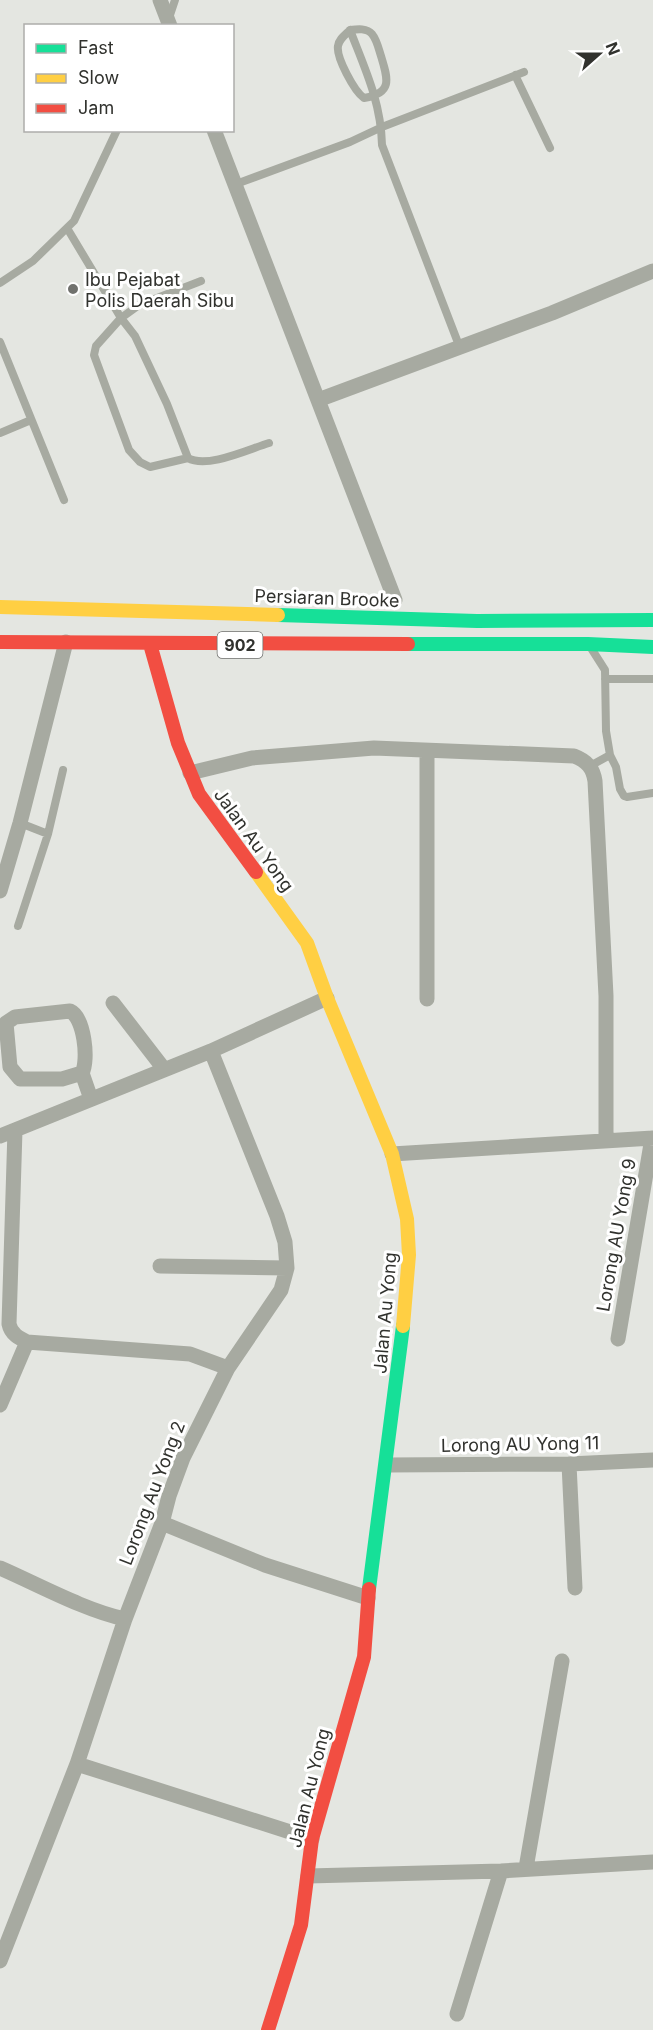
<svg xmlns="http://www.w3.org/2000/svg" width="653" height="2030" font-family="Inter,sans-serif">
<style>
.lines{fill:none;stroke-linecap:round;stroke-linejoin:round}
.lane{stroke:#a7aaa1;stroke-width:8}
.street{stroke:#a7aaa1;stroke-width:15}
.fast{stroke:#16e098;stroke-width:14}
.slow{stroke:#ffcf43;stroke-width:14}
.jam{stroke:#f24e42;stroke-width:14}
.poi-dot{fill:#70716d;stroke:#fff;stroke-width:2}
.labels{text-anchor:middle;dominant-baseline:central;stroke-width:6;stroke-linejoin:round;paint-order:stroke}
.shield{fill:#fff;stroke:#6f706d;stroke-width:1.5}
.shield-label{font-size:16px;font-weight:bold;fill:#31322e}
.poi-label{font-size:18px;fill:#31322e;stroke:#fff;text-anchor:start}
.street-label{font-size:18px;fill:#31322e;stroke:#fff}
</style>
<rect width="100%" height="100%" fill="#e4e6e1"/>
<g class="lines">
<path class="lane" d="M 169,18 L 175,0
M 350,30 C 365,69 381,102 382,145 L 460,348
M 350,30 C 358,29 367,28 372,34 C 377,40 379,50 381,56 C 388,79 393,93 364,98 C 354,91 336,57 338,46 C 339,39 345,35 350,30 Z
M 515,75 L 550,148
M 236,184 L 350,142 L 382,127 L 524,72
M 67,228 L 121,318 L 135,336 L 167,404 L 188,458 C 207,469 249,449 269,443
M 0,283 L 33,261 L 74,221 L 117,130
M 0,342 L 64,500
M 0,433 L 31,420
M 188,458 L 150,467 L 140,462 L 129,450 L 94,355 L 96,346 L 121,318 L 139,305 L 201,281
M 591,648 L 605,670 L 606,731 L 610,755 L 616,767 L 620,789 L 624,796 L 627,797 L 653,793
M 605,679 L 653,679
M 590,766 L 610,755
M 20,823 L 48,834
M 18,926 L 48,834 L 63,770"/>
<path class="street" d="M 160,0 L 170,26
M 214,130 L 395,600
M 318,400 L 552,313 L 653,271
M 190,773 L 252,758 L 374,748 L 574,756 C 587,761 593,768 595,781 L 606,996 L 606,1140
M 0,891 L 20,823 L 66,642
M 427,999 L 427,751
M 113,1003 L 164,1069
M 82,1073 L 62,1079 L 20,1079 L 10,1067 L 6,1023 L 15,1017 L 70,1011 C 84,1017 89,1060 82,1073 L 91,1099
M 15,1130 L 9,1324 C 11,1334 19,1338 27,1342 L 190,1354 L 228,1368
M 0,1136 L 211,1051 L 327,998
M 392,1154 L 653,1138
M 160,1266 L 287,1268
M 618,1339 L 652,1138
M 0,1405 L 27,1342
M 569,1464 L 575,1588
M 387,1465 L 569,1464 L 653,1460
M 162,1523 L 265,1565 L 368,1598
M 0,1568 C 37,1584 86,1611 125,1619
M 77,1764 L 312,1839
M 526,1868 L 562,1661
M 308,1876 L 501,1871 L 653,1862
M 0,1961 L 77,1764 L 125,1619 L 162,1523 L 169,1496 L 183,1458 L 228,1368 L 281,1290 L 287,1268 L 285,1242 L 277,1216 L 211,1051
M 457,2014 L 501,1871"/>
<path class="fast" d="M 278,615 L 477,621 L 653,620
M 408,644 L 588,644 L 653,647
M 369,1589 L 403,1326"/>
<path class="slow" d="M 0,607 L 278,615
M 256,872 L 307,943 L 327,998 L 392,1154 L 407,1219 L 409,1255 L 403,1326"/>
<path class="jam" d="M 0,642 L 408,644
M 150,644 L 178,743 L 199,794 L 256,872
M 268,2030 L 301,1925 L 312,1839 L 364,1657 L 369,1589"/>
</g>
<circle class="poi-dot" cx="73" cy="289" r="6"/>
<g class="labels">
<rect class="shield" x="217.5" y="632" width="45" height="26" rx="4.5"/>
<g class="shield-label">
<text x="240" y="645">902</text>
</g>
<g class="poi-label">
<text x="85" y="279">Ibu Pejabat<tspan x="85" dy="21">Polis Daerah Sibu</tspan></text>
</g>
<g class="street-label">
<text transform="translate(327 598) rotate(2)">Persiaran Brooke</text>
<text transform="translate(254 840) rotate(54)">Jalan Au Yong</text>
<text transform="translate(616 1235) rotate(-80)">Lorong AU Yong 9</text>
<text transform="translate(385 1313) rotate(-85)">Jalan Au Yong</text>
<text transform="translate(520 1444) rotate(-1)">Lorong AU Yong 11</text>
<text transform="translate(152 1493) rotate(-69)">Lorong Au Yong 2</text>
<text transform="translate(309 1788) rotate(-76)">Jalan Au Yong</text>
</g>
</g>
<rect x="24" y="24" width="210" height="108" fill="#ffffff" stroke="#adadab" stroke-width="1.5"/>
<rect x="36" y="44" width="30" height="9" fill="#16e098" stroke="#adadab" stroke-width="1.5"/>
<text x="78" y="54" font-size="18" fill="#31322e">Fast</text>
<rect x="36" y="74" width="30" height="9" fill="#ffcf43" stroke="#adadab" stroke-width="1.5"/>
<text x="78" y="84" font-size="18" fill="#31322e">Slow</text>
<rect x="36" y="104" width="30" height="9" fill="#f24e42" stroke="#adadab" stroke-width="1.5"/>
<text x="78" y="114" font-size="18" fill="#31322e">Jam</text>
<g transform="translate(599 54) rotate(69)" stroke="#ffffff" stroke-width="4.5" paint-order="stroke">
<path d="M0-4.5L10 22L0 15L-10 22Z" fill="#31322e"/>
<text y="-9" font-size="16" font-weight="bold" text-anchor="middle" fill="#31322e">N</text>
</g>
</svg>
